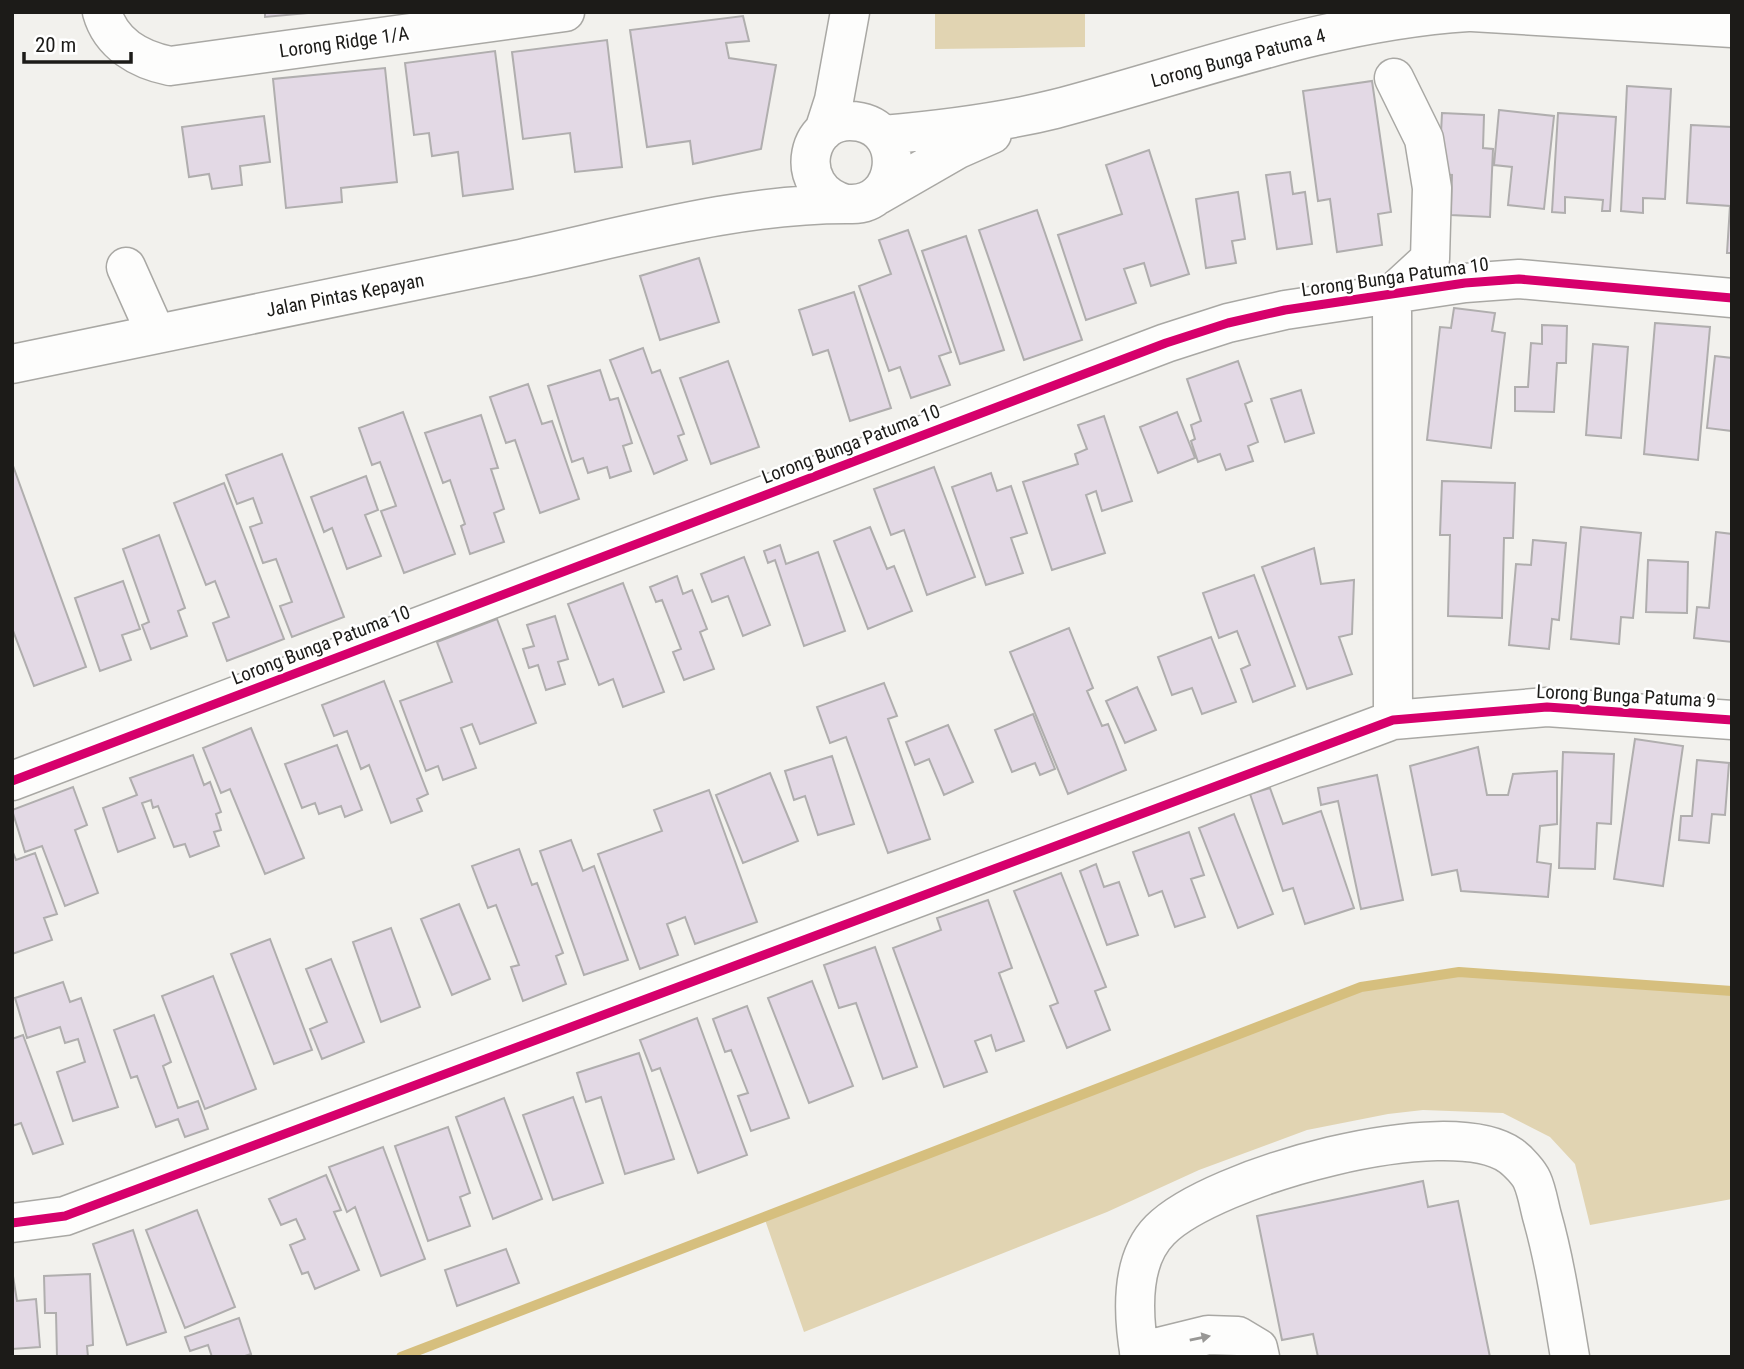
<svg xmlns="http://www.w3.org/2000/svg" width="1744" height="1369" font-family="'Roboto Condensed',sans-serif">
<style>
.green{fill:#e1d4b2}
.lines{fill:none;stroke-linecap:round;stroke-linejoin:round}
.stream{stroke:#d6bf7e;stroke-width:10}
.building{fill:#e3d9e5;stroke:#b0aeae;stroke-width:2}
.minor-casing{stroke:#a9a8a4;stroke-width:41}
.minor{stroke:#fdfdfc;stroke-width:38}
.cycleway-casing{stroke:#fff;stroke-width:13}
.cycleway{stroke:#d6006c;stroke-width:9}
.oneway{fill:#989795}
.labels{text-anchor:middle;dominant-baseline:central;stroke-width:5;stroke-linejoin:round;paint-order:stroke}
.street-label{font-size:19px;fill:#1c1b18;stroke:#fff}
</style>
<rect width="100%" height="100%" fill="#f2f1ed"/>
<path class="green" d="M 935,12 L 1085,12 L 1085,47 L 935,49 Z
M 1459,972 L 1732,991 L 1732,1199 L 1590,1225 L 1575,1164 L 1550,1137 L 1503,1113 L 1423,1110 L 1388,1114 L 1307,1130 L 1199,1170 L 1107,1212 L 804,1332 L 764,1217 L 1361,987 Z"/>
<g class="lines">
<path class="stream" d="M 401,1357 L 1361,987 L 1459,972 L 1732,991"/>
</g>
<path class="building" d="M 265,12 L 319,12 L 265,17 Z
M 743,16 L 749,41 L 726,43 L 729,58 L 776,65 L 761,149 L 693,164 L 690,141 L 647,147 L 630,30 Z
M 607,40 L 622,167 L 575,172 L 570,133 L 523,139 L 512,52 Z
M 495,51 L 513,189 L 463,196 L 458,152 L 432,156 L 429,133 L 414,135 L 405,63 Z
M 385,68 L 397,182 L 341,188 L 342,202 L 286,208 L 273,79 Z
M 1372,81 L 1391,212 L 1378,214 L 1382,245 L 1337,252 L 1330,199 L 1318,201 L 1303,91 Z
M 1627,86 L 1671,89 L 1665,199 L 1643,198 L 1643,213 L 1621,211 Z
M 1499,110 L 1554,116 L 1544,209 L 1508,205 L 1512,167 L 1494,165 Z
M 1442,113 L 1484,115 L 1483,148 L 1493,149 L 1490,217 L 1451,215 L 1452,175 L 1439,174 Z
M 1558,113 L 1616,117 L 1610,211 L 1602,211 L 1603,200 L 1565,197 L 1565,213 L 1552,212 Z
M 264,116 L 270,162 L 240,166 L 242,185 L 212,189 L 209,174 L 189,177 L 182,127 Z
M 1691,125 L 1732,127 L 1732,253 L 1727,253 L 1730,206 L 1687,203 Z
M 1149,150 L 1189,274 L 1151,286 L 1144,263 L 1124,269 L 1136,303 L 1086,320 L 1058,235 L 1122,214 L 1106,165 Z
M 1290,172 L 1293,194 L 1305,192 L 1312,244 L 1277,249 L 1266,175 Z
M 1238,192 L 1245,239 L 1232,241 L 1236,263 L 1206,268 L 1196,199 Z
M 1037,210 L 1082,340 L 1024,360 L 979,230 Z
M 908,230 L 951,352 L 939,356 L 950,385 L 911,398 L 900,367 L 889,371 L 859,286 L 891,274 L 879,240 Z
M 966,236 L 1004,350 L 960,364 L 922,251 Z
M 699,258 L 719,322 L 660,340 L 640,276 Z
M 854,292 L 891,408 L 850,421 L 828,350 L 813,355 L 799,310 Z
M 1454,308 L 1495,313 L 1492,331 L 1505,333 L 1491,448 L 1427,440 L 1440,327 L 1451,328 Z
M 1655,323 L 1710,327 L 1698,460 L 1644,454 Z
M 1542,325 L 1567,326 L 1566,363 L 1557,363 L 1554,412 L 1515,411 L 1515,387 L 1528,387 L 1531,343 L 1542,344 Z
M 1593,344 L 1628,347 L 1621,438 L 1586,435 Z
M 643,348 L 652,373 L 660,370 L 684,434 L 678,436 L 687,460 L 654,474 L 610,360 Z
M 1715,356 L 1732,358 L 1732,431 L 1707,428 Z
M 728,361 L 759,447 L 711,464 L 680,378 Z
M 1238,361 L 1252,401 L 1245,404 L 1258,442 L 1248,446 L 1253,461 L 1226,470 L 1220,454 L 1198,462 L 1191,441 L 1195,439 L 1191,425 L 1201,421 L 1187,379 Z
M 600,370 L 610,400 L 618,398 L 632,443 L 623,446 L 631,471 L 610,478 L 607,467 L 588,473 L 583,458 L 572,462 L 548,386 Z
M 528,384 L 542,424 L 552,421 L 579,499 L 540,513 L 515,440 L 506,443 L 490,397 Z
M 1301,390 L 1314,433 L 1285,442 L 1271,399 Z
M 403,412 L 455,554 L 404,573 L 381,511 L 396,506 L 380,462 L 372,465 L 359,428 Z
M 1177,412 L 1195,458 L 1158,473 L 1140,427 Z
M 481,415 L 498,468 L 491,469 L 504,509 L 494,513 L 504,542 L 470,554 L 461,526 L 465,524 L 450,480 L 443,483 L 425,433 Z
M 1104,416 L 1132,501 L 1102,511 L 1096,491 L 1086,495 L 1105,553 L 1052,570 L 1023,482 L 1078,464 L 1075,454 L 1087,449 L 1078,425 Z
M 282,454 L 344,617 L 292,637 L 280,606 L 292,602 L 276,559 L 263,563 L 250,527 L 262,523 L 253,498 L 237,504 L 226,475 Z
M 12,463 L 86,667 L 34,686 L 12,628 Z
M 934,467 L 975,577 L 927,595 L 904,530 L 891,535 L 874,489 Z
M 991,473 L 997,491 L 1011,486 L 1027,533 L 1011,538 L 1023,573 L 986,585 L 952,487 Z
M 366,476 L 378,510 L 365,515 L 381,556 L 347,569 L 332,528 L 324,532 L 311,497 Z
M 1442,481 L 1515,483 L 1513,538 L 1504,538 L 1502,618 L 1448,616 L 1450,535 L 1440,535 Z
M 224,483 L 284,639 L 227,661 L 213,623 L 229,617 L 215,581 L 206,585 L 174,503 Z
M 870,527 L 887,569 L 894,566 L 912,611 L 868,629 L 834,541 Z
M 1581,527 L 1641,533 L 1633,618 L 1621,617 L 1619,644 L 1571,639 Z
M 1716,532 L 1732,534 L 1732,642 L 1694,638 L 1697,607 L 1709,608 Z
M 159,535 L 185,608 L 178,611 L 187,636 L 151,649 L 142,625 L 149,622 L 123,549 Z
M 1533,540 L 1566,543 L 1559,620 L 1552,619 L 1549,649 L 1509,645 L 1516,564 L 1531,565 Z
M 780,545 L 786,564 L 818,552 L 845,631 L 804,646 L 775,560 L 768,563 L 764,551 Z
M 1314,548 L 1321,584 L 1354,580 L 1352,634 L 1339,637 L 1352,674 L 1307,689 L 1262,567 Z
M 744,557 L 770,625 L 743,636 L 728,596 L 712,602 L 701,574 Z
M 1648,560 L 1688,562 L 1687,613 L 1646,612 Z
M 1254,575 L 1295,686 L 1253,702 L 1241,669 L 1250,665 L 1237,631 L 1219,638 L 1203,593 Z
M 677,576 L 683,594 L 692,590 L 707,629 L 700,632 L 714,669 L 684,680 L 673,652 L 681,649 L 662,600 L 656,602 L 650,587 Z
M 123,581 L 140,629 L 122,635 L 131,660 L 100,671 L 75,598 Z
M 623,583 L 664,692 L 623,707 L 613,679 L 599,685 L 568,604 Z
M 555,616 L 568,659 L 558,662 L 565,684 L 546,690 L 538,665 L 529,668 L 523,649 L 534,646 L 527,625 Z
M 497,619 L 536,723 L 480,744 L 472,724 L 461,728 L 476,768 L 443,780 L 438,766 L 426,771 L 400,701 L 452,682 L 437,642 Z
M 1069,628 L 1093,688 L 1087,691 L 1102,726 L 1108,724 L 1126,770 L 1068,794 L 1010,652 Z
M 1211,637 L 1236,702 L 1202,714 L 1192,688 L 1172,695 L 1158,657 Z
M 384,681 L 428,794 L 417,799 L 422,811 L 391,823 L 369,765 L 361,769 L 347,731 L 334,736 L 322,705 Z
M 884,683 L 897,716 L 888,719 L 930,839 L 888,853 L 846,737 L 830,743 L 817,707 Z
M 1137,687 L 1156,730 L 1125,743 L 1106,701 Z
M 1033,714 L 1055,769 L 1040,775 L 1035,763 L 1012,772 L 995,730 Z
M 948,725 L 973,782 L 944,795 L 929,759 L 915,765 L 906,742 Z
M 251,728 L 304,858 L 265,874 L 230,789 L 221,793 L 203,748 Z
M 1635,739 L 1683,746 L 1663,886 L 1614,879 Z
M 337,745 L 362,810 L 345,817 L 341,806 L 319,814 L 315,803 L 302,808 L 285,764 Z
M 1478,747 L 1487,795 L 1508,795 L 1513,774 L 1557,771 L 1557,824 L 1540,826 L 1537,862 L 1551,864 L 1548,897 L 1461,891 L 1457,870 L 1432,875 L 1410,766 Z
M 1563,752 L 1614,754 L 1611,824 L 1597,823 L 1595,869 L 1559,868 Z
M 193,755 L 204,785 L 210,782 L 221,812 L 216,814 L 221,830 L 214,832 L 219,846 L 190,857 L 185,844 L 174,847 L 158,806 L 153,808 L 151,800 L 142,803 L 155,838 L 118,852 L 103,808 L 137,795 L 130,778 Z
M 832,756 L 854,824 L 818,835 L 805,796 L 794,800 L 785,771 Z
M 1697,760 L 1729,763 L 1725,815 L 1712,814 L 1709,843 L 1679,840 L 1681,816 L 1692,816 Z
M 770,773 L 798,841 L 743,863 L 716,795 Z
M 1377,775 L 1403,900 L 1361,909 L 1338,801 L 1321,805 L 1318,788 Z
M 73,787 L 87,825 L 75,830 L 98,893 L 65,906 L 42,846 L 25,852 L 12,810 Z
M 1270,788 L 1283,824 L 1321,811 L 1354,908 L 1305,924 L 1293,888 L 1283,891 L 1250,794 Z
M 709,790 L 757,922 L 695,944 L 685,917 L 667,924 L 678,955 L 640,969 L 598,854 L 662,831 L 654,810 Z
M 1234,814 L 1273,914 L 1238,928 L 1199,828 Z
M 1189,832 L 1204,875 L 1191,879 L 1205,917 L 1175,927 L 1162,891 L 1149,896 L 1133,852 Z
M 571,840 L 583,871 L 594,866 L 628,960 L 584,975 L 540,851 Z
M 519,849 L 532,885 L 537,883 L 563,953 L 556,956 L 566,984 L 523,1001 L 511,967 L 519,965 L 496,905 L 488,908 L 472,866 Z
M 12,850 L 16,860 L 35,853 L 57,914 L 44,918 L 52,940 L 12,954 Z
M 1096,864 L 1104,887 L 1119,882 L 1138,935 L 1107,945 L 1080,871 Z
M 1061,873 L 1106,987 L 1095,991 L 1110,1030 L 1067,1048 L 1050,1006 L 1058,1003 L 1014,891 Z
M 988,900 L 1012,968 L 999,973 L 1024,1041 L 996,1051 L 991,1035 L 975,1041 L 987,1072 L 944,1087 L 893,948 L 941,930 L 937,918 Z
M 459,904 L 490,979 L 452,995 L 421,919 Z
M 391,928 L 420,1007 L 381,1022 L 353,942 Z
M 270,939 L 312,1050 L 274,1064 L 231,954 Z
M 875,947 L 917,1067 L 883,1079 L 856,1003 L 839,1008 L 824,965 Z
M 331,959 L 364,1042 L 322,1059 L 310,1029 L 327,1022 L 306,969 Z
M 213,976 L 256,1089 L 205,1109 L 162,996 Z
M 812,981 L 853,1086 L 809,1103 L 768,998 Z
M 63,982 L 70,1002 L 81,998 L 118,1107 L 73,1121 L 57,1072 L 85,1062 L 78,1039 L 65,1043 L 60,1027 L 27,1038 L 15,998 Z
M 747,1006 L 789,1118 L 751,1131 L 738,1096 L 748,1093 L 731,1050 L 725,1052 L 713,1019 Z
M 154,1015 L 171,1062 L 163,1066 L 178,1108 L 198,1101 L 208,1129 L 185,1137 L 178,1119 L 156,1127 L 137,1076 L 131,1078 L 114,1030 Z
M 697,1018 L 747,1155 L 698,1173 L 660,1068 L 652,1071 L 640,1040 Z
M 23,1035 L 63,1144 L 33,1154 L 21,1123 L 12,1126 L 12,1039 Z
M 639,1053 L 674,1159 L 625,1174 L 601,1097 L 586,1102 L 577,1073 Z
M 573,1097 L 603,1183 L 553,1200 L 523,1115 Z
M 504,1098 L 542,1199 L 493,1219 L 456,1117 Z
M 448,1127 L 470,1193 L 460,1197 L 470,1226 L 428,1241 L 395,1146 Z
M 383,1147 L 425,1259 L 381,1276 L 355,1207 L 347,1212 L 329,1167 Z
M 326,1175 L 341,1210 L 334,1212 L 359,1270 L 315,1289 L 308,1272 L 302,1274 L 290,1245 L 305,1239 L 296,1219 L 281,1225 L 269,1199 Z
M 1423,1181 L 1428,1207 L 1458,1201 L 1490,1357 L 1318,1357 L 1313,1334 L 1282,1340 L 1257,1216 Z
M 197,1210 L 235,1307 L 185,1328 L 146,1230 Z
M 133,1230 L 166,1332 L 127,1345 L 93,1244 Z
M 506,1249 L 519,1283 L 457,1306 L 445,1270 Z
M 12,1270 L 17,1301 L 36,1299 L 40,1347 L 12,1349 Z
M 90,1274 L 93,1345 L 87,1346 L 88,1357 L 57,1357 L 56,1313 L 45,1313 L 44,1276 Z
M 239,1318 L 251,1354 L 242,1357 L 212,1357 L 208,1345 L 190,1351 L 185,1337 Z"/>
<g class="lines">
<g class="minor-casing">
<path id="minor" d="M 102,12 C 111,44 140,60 170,66 L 565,12
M 1472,12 L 1732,28
M 824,131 L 834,100 L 850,12
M 883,135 C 940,130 999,123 1055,109 C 1192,73 1326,21 1468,12
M 878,195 L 958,149 L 992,134
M 126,267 L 156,334
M 12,364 C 180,329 348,295 515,260 C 624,237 738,203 851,204 C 899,205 908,132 860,122 C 806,111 789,189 846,204
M 1393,720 L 1392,294 L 1430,259 L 1432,188 L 1424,139 L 1394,78
M 12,781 L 1166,343 L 1228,323 L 1285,310 L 1465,283 L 1519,279 L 1732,298
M 12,1223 L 65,1216 L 1393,720 L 1547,707 L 1732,720
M 1139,1352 L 1208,1335 L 1238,1336 L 1258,1348 L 1260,1357
M 1140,1357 C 1133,1317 1129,1261 1160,1230 C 1212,1177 1448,1111 1511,1156 C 1518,1161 1529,1173 1532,1180 C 1537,1191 1539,1205 1542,1216 C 1555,1262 1562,1310 1570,1357"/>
</g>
<use href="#minor" class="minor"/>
<g class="cycleway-casing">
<path id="cycleway" d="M 12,781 L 1166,343 L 1228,323 L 1285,310 L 1465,283 L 1519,279 L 1732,298
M 12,1223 L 65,1216 L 1393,720 L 1547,707 L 1732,720"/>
</g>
<use href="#cycleway" class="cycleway"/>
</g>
<defs><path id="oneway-solid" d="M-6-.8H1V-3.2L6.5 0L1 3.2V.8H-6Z" transform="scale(1.75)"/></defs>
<use class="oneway" href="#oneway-solid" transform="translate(1200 1338) rotate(-12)"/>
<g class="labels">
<g class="street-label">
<text transform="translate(344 42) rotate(-8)">Lorong Ridge 1/A</text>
<text transform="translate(1238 58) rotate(-15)">Lorong Bunga Patuma 4</text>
<text transform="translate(1395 277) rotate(-8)">Lorong Bunga Patuma 10</text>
<text transform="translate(345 295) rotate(-11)">Jalan Pintas Kepayan</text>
<text transform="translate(851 444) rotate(-21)">Lorong Bunga Patuma 10</text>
<text transform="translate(321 645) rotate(-21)">Lorong Bunga Patuma 10</text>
<text transform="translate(1626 696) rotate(3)">Lorong Bunga Patuma 9</text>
</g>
</g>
<rect width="1744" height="1369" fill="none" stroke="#1c1b18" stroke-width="28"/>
<path d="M24 52v10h107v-10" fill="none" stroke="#1c1b18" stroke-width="3.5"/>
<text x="35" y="52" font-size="21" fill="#1c1b18" stroke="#ffffff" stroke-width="5" paint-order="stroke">20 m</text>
</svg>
